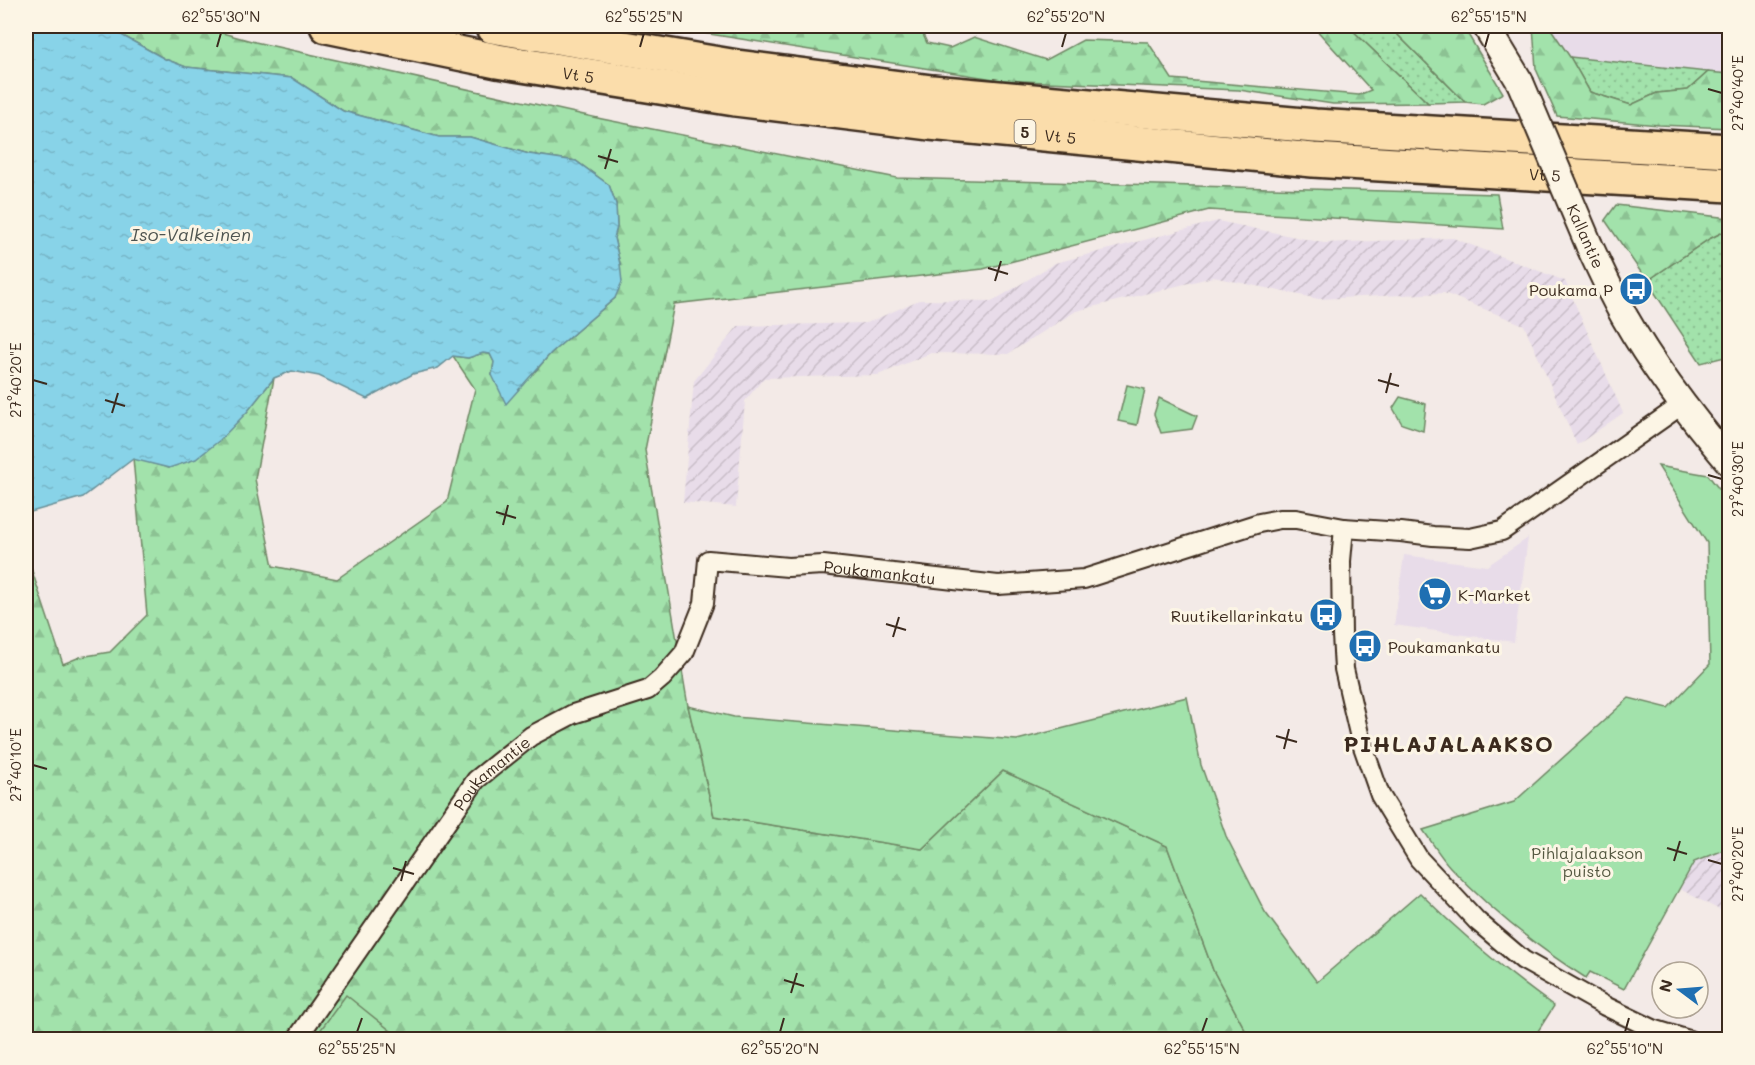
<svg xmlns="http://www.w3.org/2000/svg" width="1755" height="1065" font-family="Mali,sans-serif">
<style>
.built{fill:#e8dce9}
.industrial{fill:url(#industrial-furrows)}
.grass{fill:url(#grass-dots);stroke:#6e8664;stroke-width:1.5}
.forest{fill:url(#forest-firs);stroke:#6e8664;stroke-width:1.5}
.park{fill:#a2e2ab;stroke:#6e8664;stroke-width:1.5}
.water{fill:url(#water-ripples);stroke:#698f97;stroke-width:1.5}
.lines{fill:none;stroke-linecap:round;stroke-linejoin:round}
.street-casing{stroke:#3b2a1e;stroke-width:22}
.secondary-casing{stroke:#3b2a1e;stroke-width:30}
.highway-casing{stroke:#3b2a1e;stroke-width:38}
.street{stroke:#fcf5e5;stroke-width:18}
.secondary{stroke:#fcf5e5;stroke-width:26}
.highway{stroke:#fbddab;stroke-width:33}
.secondary-bridge-casing{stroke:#3b2a1e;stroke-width:30;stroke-linecap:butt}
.secondary-bridge{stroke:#fcf5e5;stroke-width:26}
.ticks{fill:none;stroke:#3b2a1e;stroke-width:2}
.labels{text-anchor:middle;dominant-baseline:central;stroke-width:6;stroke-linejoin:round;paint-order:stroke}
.shield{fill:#fcf5e5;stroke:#75675a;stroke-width:1.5}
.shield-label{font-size:15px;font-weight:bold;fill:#3b2a1e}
.street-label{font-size:16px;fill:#3b2a1e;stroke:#fcf5e5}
.poi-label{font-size:16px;fill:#3b2a1e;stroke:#fcf5e5;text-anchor:end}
.park-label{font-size:16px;fill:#555841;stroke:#fcf5e5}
.water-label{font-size:18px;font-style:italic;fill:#4e5450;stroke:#fcf5e5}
.district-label{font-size:22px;font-weight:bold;letter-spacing:1.5px;fill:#3b2a1e;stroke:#fcf5e5}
.neatline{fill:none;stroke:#3b2a1e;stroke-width:2}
.ticks-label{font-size:15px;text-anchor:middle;fill:#3b2a1e}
</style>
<defs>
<pattern id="industrial-furrows" width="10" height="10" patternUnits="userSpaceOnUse" patternTransform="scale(1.5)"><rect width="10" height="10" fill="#e8dce9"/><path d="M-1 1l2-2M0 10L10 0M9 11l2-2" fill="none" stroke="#c8bdc7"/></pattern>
<pattern id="grass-dots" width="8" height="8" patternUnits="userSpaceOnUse" patternTransform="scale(1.5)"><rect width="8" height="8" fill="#a2e2ab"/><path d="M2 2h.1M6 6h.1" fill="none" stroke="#8cc293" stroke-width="1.8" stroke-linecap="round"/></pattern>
<pattern id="forest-firs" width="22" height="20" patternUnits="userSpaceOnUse" patternTransform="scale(1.5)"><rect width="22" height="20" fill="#a2e2ab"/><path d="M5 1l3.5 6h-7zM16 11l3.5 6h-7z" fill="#8cc293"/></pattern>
<pattern id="water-ripples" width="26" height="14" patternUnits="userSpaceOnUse" patternTransform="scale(1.5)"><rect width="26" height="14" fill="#88d3e8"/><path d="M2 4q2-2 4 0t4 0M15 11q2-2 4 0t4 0" fill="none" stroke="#76b5c7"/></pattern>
</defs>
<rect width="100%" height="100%" fill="#f3eae7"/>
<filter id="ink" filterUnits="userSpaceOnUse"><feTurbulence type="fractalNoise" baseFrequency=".0167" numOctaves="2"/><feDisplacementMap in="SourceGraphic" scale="12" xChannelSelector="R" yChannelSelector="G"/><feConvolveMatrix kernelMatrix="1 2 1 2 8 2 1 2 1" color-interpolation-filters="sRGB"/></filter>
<g filter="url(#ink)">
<path class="built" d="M 1549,26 L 1729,26 L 1729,74 L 1570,57 Z
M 1528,538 L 1514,642 L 1394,625 L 1404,555 L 1487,566 Z"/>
<path class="industrial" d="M 1218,221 L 1324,243 L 1453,238 L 1565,281 L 1623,413 L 1577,445 L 1524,325 L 1444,293 L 1319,299 L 1213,277 L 1076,311 L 1008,354 L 931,353 L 878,375 L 764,378 L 745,401 L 736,507 L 683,502 L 694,381 L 738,326 L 867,323 L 919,300 L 993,301 L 1055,263 Z
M 1729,848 L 1729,915 L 1680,889 L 1694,862 Z"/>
<path class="grass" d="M 1348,26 L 1389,26 L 1465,102 L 1428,103 Z
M 1570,57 L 1708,72 L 1688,90 L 1657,93 L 1631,105 L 1590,92 Z
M 1729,229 L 1729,356 L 1701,363 L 1647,281 L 1709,239 Z"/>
<path class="forest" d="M 105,26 L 197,26 L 255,42 L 602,119 L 897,178 L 1497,194 L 1503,229 L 1209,210 L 983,269 L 674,304 L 645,450 L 688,706 L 714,816 L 922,849 L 1003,771 L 1167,846 L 1213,970 L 1250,1039 L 26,1039 L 26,553 L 63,664 L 80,657 L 110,652 L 147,615 L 133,458 L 169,468 L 247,412 L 274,378 L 255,479 L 273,566 L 337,579 L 447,502 L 475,389 L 453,356 L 468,358 L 483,353 L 490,354 L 494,362 L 492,375 L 533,374 L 551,353 L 615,298 L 620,264 L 614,238 L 617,227 L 616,204 L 609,185 L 576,161 L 529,154 L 470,137 L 439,137 L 343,111 L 292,78 L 186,67 L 165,59 Z
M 659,26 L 919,26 L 927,43 L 950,48 L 974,37 L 1046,60 L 1083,40 L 1148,42 L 1172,79 L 1359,95 L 1371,90 L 1313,26 L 1348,26 L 1428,103 L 1333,104 L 1239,90 L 1000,80 Z
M 1389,26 L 1463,26 L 1503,93 L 1483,104 L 1465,102 Z
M 1533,26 L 1549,26 L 1570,57 L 1590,92 L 1631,105 L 1657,93 L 1688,90 L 1708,72 L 1729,74 L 1729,128 L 1659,125 L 1557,116 L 1536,69 Z
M 1616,205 L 1729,218 L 1729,229 L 1709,239 L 1647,281 L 1605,220 Z"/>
<path class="park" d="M 1127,385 L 1145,389 L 1137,425 L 1118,421 Z
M 1400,397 L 1426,404 L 1423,431 L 1402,424 L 1393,408 Z
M 1159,398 L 1197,416 L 1192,429 L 1161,433 L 1154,414 Z
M 1658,466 L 1708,475 L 1729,502 L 1729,848 L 1694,862 L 1624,989 L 1590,972 L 1586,978 C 1537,947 1490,910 1450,867 C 1440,856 1432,842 1423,830 L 1514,802 L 1629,698 L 1668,708 L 1710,664 L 1707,543 Z
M 1187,697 L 1201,765 L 1226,836 L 1265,912 L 1317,982 L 1420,893 C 1462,935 1506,972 1554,1006 L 1533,1039 L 1250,1039 L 1213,970 L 1167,846 L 1003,771 L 922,849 L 714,816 L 688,706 L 734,717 L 1017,740 Z
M 346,995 L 401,1039 L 314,1039 Z"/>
<path class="water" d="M 26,26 L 105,26 L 165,59 L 186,67 L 292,78 L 343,111 L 439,137 L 470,137 L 529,154 L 576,161 L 609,185 L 616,204 L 617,227 L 614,238 L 620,264 L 622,282 L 615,298 L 551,353 L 506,404 L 492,375 L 494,362 L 490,354 L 483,353 L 468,358 L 453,356 L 438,368 L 413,374 L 367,399 L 319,376 L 292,371 L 274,378 L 247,412 L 220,440 L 196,459 L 169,468 L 133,459 L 83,497 L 31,512 L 26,510 Z"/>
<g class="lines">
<g class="street-casing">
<g id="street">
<path d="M 1344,528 L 1341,561 L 1342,635 L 1344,669 L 1360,738 L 1380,795 L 1419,859 L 1477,921 L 1523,960 L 1605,1006 L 1653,1029 L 1689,1040"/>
<path id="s1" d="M 296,1040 L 476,780 L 531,736 L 573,714 L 648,690 L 662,678 L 684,653 L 704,603 L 708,560 L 788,567 L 823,565 L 998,585 L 1084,579 L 1259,523 L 1280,519 L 1296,519 L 1344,528 L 1401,532 L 1433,536 L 1470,538 L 1502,531 L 1683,404"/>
</g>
</g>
<g class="secondary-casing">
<path id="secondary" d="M 1486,26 L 1520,82
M 1589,245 C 1600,269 1611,293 1624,316 C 1654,369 1691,417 1730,463"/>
</g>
<g class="highway-casing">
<g id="highway">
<path id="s2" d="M 327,26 L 497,61 L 735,99 L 930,123 L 1313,160 L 1730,185"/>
<path d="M 492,26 L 737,67 L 932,92 L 1315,126 L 1730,151"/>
</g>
</g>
<use href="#street" class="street"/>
<use href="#secondary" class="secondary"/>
<use href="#highway" class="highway"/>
<g class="secondary-bridge-casing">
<path id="secondary-bridge" d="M 1520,82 L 1589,245"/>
</g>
<use href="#secondary-bridge" class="secondary-bridge"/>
</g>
</g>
<path class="ticks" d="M 217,47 L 221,33M 640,47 L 644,33M 1062,47 L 1066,33M 1485,47 L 1489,33M 1708,89 L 1722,93M 598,156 L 618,162M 605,169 L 611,149M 988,268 L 1008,274M 995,281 L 1001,261M 33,380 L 47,384M 1378,380 L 1399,386M 1386,393 L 1391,373M 105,400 L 125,406M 112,413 L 118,393M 1708,475 L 1722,479M 496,512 L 516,518M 503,525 L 508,505M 886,624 L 906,630M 893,637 L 899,617M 1276,736 L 1297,742M 1284,749 L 1289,729M 33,765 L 47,769M 1667,848 L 1687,854M 1708,860 L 1722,864M 1674,861 L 1680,841M 393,868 L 414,874M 401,881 L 406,861M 784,980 L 804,986M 791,993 L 797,973M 357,1032 L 362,1018M 780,1032 L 784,1018M 1202,1032 L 1207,1018M 1625,1032 L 1629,1018"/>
<defs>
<g id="bus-disc" transform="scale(1.725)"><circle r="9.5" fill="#1f6fb2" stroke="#fcf5e5"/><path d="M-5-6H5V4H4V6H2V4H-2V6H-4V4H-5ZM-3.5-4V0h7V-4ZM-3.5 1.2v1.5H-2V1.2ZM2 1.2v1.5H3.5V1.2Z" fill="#fff"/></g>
<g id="supermarket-disc" transform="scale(1.725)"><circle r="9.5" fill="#1f6fb2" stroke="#fcf5e5"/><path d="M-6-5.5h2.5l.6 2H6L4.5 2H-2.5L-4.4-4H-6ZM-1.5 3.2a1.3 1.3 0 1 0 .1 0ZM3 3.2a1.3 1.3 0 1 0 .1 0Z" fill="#fff"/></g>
</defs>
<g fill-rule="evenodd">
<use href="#bus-disc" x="1636" y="289"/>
<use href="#supermarket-disc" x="1435" y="594"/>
<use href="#bus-disc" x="1326" y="615"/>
<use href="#bus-disc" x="1365" y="646"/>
</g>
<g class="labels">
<rect class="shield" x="1014.5" y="120" width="21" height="24" rx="4.5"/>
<g class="shield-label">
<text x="1025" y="132">5</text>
</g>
<g class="street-label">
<text stroke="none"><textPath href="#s2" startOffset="256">Vt 5</textPath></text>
<text stroke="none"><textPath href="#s2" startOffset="742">Vt 5</textPath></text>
<text stroke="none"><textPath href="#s2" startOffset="1228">Vt 5</textPath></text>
<text transform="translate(1586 236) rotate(66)">Kallantie</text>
<text stroke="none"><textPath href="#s1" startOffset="834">Poukamankatu</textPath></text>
<text stroke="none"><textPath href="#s1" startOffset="332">Poukamantie</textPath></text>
</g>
<g class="poi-label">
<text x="1613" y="289">Poukama P</text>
<text x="1458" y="594" text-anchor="start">K-Market</text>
<text x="1303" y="615">Ruutikellarinkatu</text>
<text x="1388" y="646" text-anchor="start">Poukamankatu</text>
</g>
<g class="park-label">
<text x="1587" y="852">Pihlajalaakson<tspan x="1587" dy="18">puisto</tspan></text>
</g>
<g class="water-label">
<text x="191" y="234">Iso-Valkeinen</text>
</g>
<g class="district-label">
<text x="1449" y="743">PIHLAJALAAKSO</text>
</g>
</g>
<rect width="1755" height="1065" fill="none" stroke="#fcf5e5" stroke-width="66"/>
<g transform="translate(1680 990) rotate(286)"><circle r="28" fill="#fcf5e5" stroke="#afa495" stroke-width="1.5"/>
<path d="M0-4.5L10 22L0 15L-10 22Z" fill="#1f6fb2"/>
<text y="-9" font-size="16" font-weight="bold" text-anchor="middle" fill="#3b2a1e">N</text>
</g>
<rect x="33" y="33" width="1689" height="999" class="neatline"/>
<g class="ticks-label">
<text x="221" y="22">62°55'30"N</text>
<text x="644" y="22">62°55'25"N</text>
<text x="1066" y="22">62°55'20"N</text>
<text x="1489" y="22">62°55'15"N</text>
<text transform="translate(1738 93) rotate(-90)" y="5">27°40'40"E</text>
<text transform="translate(16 380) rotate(-90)" y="5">27°40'20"E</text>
<text transform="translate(1738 479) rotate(-90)" y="5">27°40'30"E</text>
<text transform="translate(16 765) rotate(-90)" y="5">27°40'10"E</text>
<text transform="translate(1738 864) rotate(-90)" y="5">27°40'20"E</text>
<text x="357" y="1054">62°55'25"N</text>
<text x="780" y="1054">62°55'20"N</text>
<text x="1202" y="1054">62°55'15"N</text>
<text x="1625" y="1054">62°55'10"N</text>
</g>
</svg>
